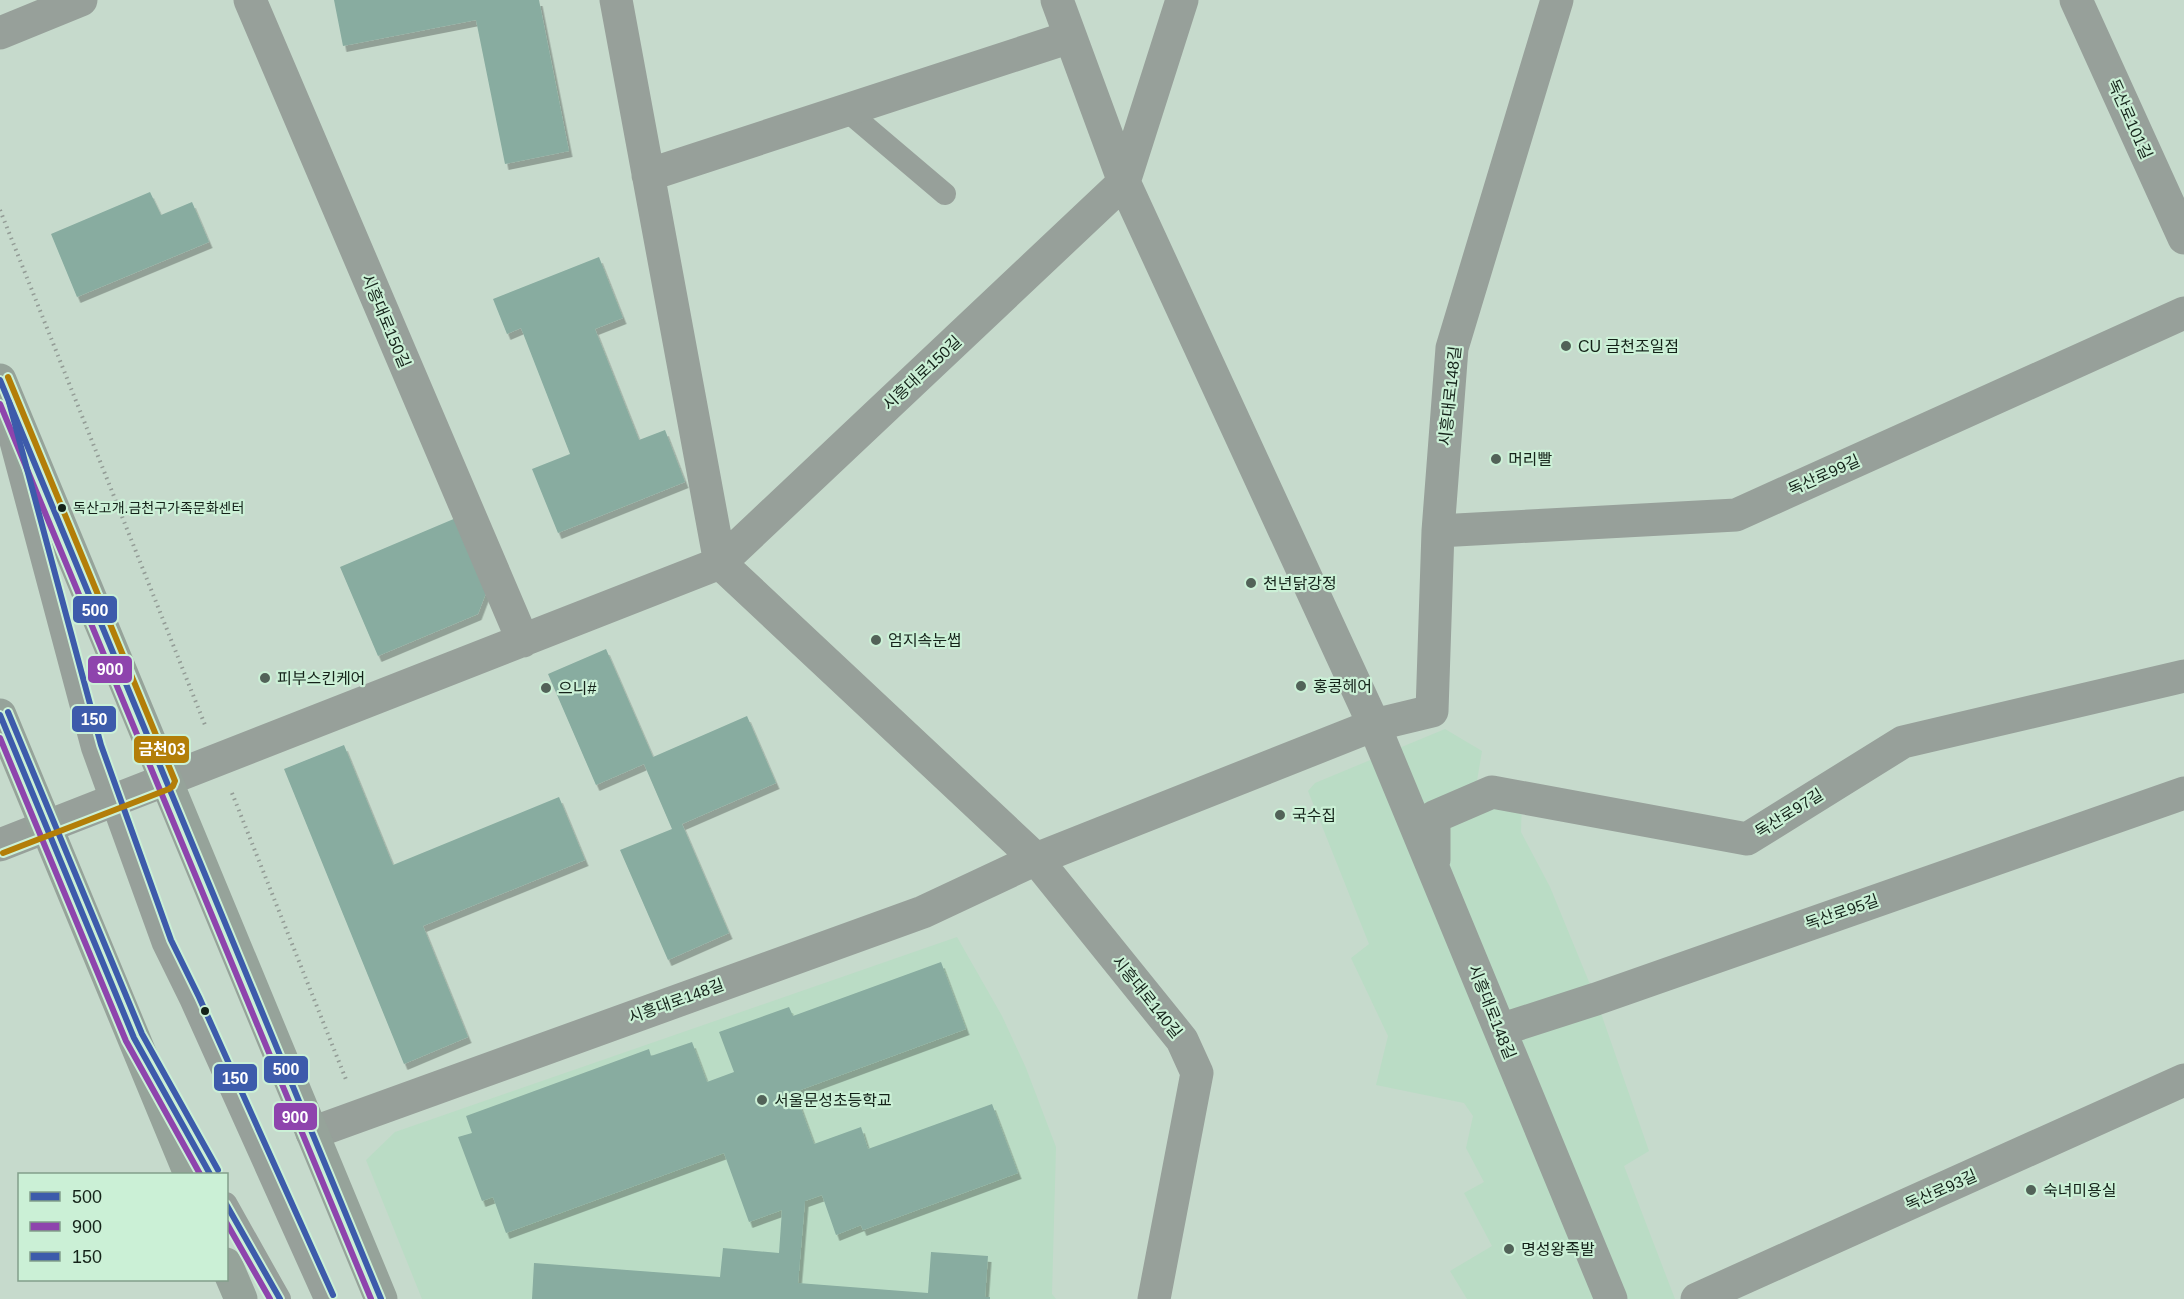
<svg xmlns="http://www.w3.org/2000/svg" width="2184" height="1299" font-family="Arial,'Noto Sans KR',sans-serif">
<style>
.built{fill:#badcc5}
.building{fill:#88aca0;filter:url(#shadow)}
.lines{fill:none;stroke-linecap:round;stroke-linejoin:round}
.path{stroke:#939c96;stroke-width:4;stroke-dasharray:1.5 4.5;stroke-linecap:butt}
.lane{stroke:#97a09a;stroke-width:22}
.street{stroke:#97a09a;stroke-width:33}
.primary{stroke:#96a39a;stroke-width:33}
.bus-1-casing{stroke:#cbf0d6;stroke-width:10}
.bus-2-casing{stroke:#cbf0d6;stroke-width:10}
.bus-3-casing{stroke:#cbf0d6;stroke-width:10}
.bus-4-casing{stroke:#cbf0d6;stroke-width:10}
.bus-1{stroke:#3d5bab;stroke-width:6}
.bus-2{stroke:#8e44ad;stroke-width:6}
.bus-3{stroke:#3d5bab;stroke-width:6}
.bus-4{stroke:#b37e08;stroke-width:6}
.poi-dot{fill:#526258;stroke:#cbf0d6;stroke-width:2}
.bus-dot{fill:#142219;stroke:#cbf0d6;stroke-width:2}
.labels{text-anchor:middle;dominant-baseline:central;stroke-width:4.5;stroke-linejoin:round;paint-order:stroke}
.bus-label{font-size:14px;fill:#142219;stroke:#cbf0d6;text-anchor:start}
.street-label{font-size:16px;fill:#142219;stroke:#cbf0d6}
.poi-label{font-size:16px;fill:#142219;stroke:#cbf0d6;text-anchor:start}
.line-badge{stroke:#cbf0d6;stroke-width:2}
.badge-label{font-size:16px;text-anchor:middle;font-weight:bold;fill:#fff}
</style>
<defs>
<filter id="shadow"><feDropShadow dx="3.5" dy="6" stdDeviation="0" flood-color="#0004"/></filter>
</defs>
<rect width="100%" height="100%" fill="#c6dacc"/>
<path class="built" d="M 1445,729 L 1482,751 L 1474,799 L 1522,797 L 1521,832 L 1550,887 L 1596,999 L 1649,1151 L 1624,1166 L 1675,1299 L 1467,1299 L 1450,1271 L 1492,1246 L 1464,1193 L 1484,1182 L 1466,1148 L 1473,1116 L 1464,1103 L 1376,1085 L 1388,1036 L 1351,958 L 1369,944 L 1308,791 L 1315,783 Z
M 957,937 L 1002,1016 L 1026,1068 L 1056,1147 L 1052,1294 L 1056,1299 L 422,1299 L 366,1160 L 395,1132 Z"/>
<path class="building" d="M 334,0 L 539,0 L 569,151 L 505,164 L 476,20 L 343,46 Z
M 150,192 L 161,215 L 192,202 L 209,242 L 77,297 L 51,234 Z
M 599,257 L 623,318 L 595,329 L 639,440 L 665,430 L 685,482 L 558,533 L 532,469 L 570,454 L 521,328 L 507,334 L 493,299 Z
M 456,518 L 486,593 L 478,614 L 378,656 L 340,567 Z
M 606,649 L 653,757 L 747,716 L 776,783 L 682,824 L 729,933 L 668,960 L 620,850 L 672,829 L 644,764 L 596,785 L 548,674 Z
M 344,745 L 393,865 L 559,797 L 585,860 L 423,926 L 468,1037 L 404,1064 L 284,769 Z
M 941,962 L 966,1029 L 795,1092 L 814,1144 L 861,1127 L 868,1149 L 992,1104 L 1018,1173 L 863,1230 L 861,1225 L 836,1235 L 822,1195 L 805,1201 L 798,1283 L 928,1293 L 931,1252 L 988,1256 L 985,1297 L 990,1297 L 990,1299 L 532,1299 L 534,1263 L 720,1277 L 723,1248 L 779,1253 L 782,1210 L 749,1222 L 724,1153 L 506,1233 L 493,1197 L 482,1201 L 458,1137 L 472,1133 L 466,1116 L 649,1049 L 651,1056 L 692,1042 L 707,1082 L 734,1072 L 719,1032 L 789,1007 L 793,1016 Z"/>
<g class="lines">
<path class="path" d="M 0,210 L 205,725
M 232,793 L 347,1082"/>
<path class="lane" d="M 846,110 L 945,194
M 7,429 L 92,748 L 163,944 L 191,1001 L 325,1299
M 187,1134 L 210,1174
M 226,1203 L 280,1299"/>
<path class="street" d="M 250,0 L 523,641
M 616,0 L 720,563 L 1036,859 L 1182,1040 L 1197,1073 L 1154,1299
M 1057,0 L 1124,182 L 1374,725 L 1611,1299
M 2076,0 L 2184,238
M 0,33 L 81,0
M 648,175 L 1070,37
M 1438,531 L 1736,515 L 2184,313
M 0,845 L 720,563 L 1124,182 L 1182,0
M 1434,860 L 1434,817 L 1492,792 L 1747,839 L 1903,742 L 2184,676
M 1500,1030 L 1596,999 L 2184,793
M 312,1133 L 923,912 L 1036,859 L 1374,725 L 1432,711 L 1438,531 L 1452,348 L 1557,0
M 1697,1299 L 2184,1080"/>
<path class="primary" d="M 0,380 L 381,1299
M 0,715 L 190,1174
M 226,1264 L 241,1299"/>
<g class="bus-1-casing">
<path id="bus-1" d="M 0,380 L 381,1299
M 0,715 L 134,1038 L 210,1174
M 226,1204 L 280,1299"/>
</g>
<g class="bus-2-casing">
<path id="bus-2" d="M 0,404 L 371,1299
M 0,738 L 126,1041 L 200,1174
M 226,1222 L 270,1299"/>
</g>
<g class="bus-3-casing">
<path id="bus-3" d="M 9,402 L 101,745 L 171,940 L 199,997 L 333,1295
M 8,712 L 142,1034 L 218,1170"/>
</g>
<g class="bus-4-casing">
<path id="bus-4" d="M 3,853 L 169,789 L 173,786 L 175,781 L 8,377"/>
</g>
<use href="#bus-1" class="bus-1"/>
<use href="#bus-2" class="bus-2"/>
<use href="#bus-3" class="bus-3"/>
<use href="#bus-4" class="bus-4"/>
</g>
<g class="poi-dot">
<circle cx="1566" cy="346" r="6"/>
<circle cx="1496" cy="459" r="6"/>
<circle cx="1251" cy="583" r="6"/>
<circle cx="876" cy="640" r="6"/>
<circle cx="265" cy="678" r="6"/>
<circle cx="1301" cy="686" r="6"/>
<circle cx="546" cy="688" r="6"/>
<circle cx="1280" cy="815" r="6"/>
<circle cx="762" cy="1100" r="6"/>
<circle cx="2031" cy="1190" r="6"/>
<circle cx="1509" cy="1249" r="6"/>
</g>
<g class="bus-dot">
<circle cx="62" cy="508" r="5"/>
<circle cx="205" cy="1011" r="5"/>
</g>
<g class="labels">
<g class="bus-label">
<text x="73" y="508">독산고개.금천구가족문화센터</text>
</g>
<g class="street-label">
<text transform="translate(2130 119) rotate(66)">독산로101길</text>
<text transform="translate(386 321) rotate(67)">시흥대로150길</text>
<text transform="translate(922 373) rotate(-43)">시흥대로150길</text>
<text transform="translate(1450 396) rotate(-84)">시흥대로148길</text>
<text transform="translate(1824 475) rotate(-24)">독산로99길</text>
<text transform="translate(1789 813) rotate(-32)">독산로97길</text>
<text transform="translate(1842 912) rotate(-19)">독산로95길</text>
<text transform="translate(1147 997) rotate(51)">시흥대로140길</text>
<text transform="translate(676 1001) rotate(-20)">시흥대로148길</text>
<text transform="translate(1492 1012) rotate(68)">시흥대로148길</text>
<text transform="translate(1941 1190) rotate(-24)">독산로93길</text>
</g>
<g class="poi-label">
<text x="1578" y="346">CU 금천조일점</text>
<text x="1508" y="459">머리빨</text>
<text x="1263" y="583">천년닭강정</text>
<text x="888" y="640">엄지속눈썹</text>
<text x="277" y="678">피부스킨케어</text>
<text x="1313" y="686">홍콩헤어</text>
<text x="558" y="688">으니#</text>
<text x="1292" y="815">국수집</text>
<text x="774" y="1100">서울문성초등학교</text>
<text x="2043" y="1190">숙녀미용실</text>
<text x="1521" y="1249">명성왕족발</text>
</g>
</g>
<g class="line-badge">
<rect x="72" y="595" width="46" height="29" rx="6" fill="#3d5bab"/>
<rect x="87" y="655" width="46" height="29" rx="6" fill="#8e44ad"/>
<rect x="71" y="705" width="46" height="28" rx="6" fill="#3d5bab"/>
<rect x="133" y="735" width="57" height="29" rx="6" fill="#b37e08"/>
<rect x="263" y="1055" width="46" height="29" rx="6" fill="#3d5bab"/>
<rect x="213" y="1063" width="45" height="29" rx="6" fill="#3d5bab"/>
<rect x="273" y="1102" width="45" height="29" rx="6" fill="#8e44ad"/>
</g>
<g class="badge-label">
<text x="95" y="616">500</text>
<text x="110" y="675">900</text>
<text x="94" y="725">150</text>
<text x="162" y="755">금천03</text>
<text x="286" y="1075">500</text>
<text x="235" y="1084">150</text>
<text x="295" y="1123">900</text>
</g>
<rect x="18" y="1173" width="210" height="108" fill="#cbf0d6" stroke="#829e8a" stroke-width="1.5"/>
<rect x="30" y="1192" width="30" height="9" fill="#3d5bab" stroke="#829e8a" stroke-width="1.5"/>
<text x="72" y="1203" font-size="18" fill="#142219">500</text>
<rect x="30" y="1222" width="30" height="9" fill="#8e44ad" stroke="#829e8a" stroke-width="1.5"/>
<text x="72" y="1233" font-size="18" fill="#142219">900</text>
<rect x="30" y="1252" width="30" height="9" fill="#3d5bab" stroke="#829e8a" stroke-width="1.5"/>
<text x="72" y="1263" font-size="18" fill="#142219">150</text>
</svg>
